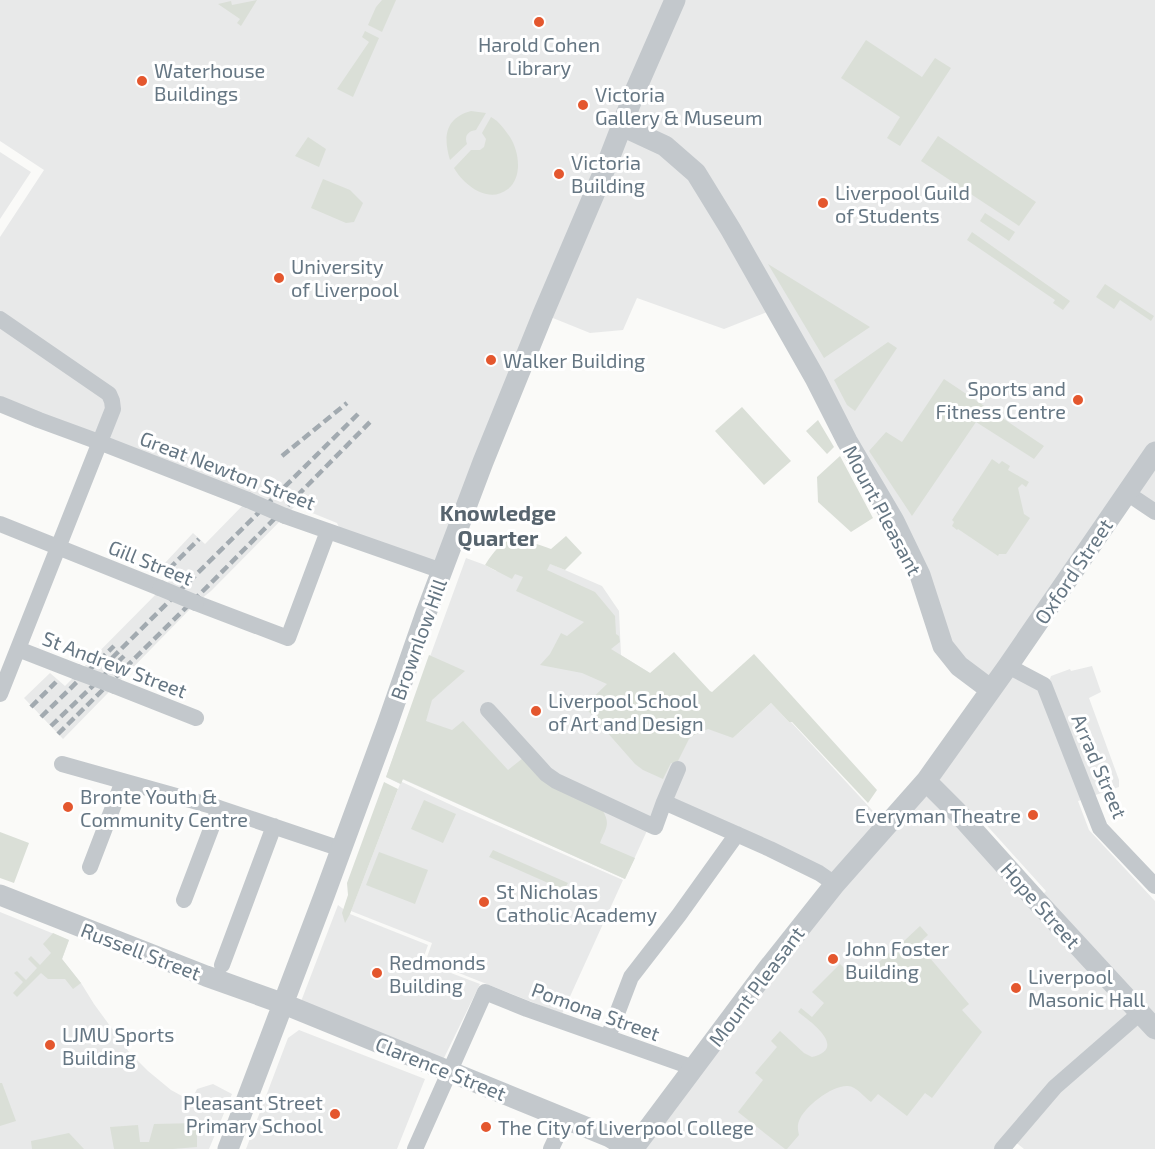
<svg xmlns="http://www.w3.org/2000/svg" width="1155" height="1149" font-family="'Exo 2',sans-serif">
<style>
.built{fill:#e8e9e9;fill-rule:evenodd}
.green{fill:#dadfd7}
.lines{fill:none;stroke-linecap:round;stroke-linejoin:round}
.minor{stroke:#c3c8cc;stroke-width:16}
.tertiary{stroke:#c3c8cc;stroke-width:21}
.rail{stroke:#a2aab0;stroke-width:4.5;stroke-dasharray:9 4.5;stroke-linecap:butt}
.minor-bridge{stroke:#c3c8cc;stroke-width:16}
.poi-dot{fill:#e4572e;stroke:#fff;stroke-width:2}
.labels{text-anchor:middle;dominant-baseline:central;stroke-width:6;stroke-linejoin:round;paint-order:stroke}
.poi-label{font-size:20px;fill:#657683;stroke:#fff;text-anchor:start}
.street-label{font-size:20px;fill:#657683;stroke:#fff}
.quarter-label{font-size:22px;font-weight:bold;fill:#57646e;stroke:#fff}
</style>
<rect width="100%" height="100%" fill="#fafaf8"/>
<path class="built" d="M 0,0 L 1155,0 L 1155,512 L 1127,493 L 1009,665 L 1044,685 L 1072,743 L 1050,679 L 1051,676 L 1070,669 L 1071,671 L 1092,666 L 1101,692 L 1089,698 L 1119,780 L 1119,787 L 1078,801 L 1089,830 L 1155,901 L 1155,1149 L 1024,1149 L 1014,1141 L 1011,1149 L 633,1149 L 835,883 L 661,800 L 625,879 L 402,779 L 402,782 L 462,810 L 623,880 L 562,1014 L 426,960 L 432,943 L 351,911 L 400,784 L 386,777 L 466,558 L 485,565 L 496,571 L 537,558 L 602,586 L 619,611 L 621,655 L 650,673 L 733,738 L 771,703 L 789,722 L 791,722 L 872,810 L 888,824 L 991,690 L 959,666 L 920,575 L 775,309 L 724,329 L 637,298 L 623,330 L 590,333 L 543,314 L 442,571 L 343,536 L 337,523 L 295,506 L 211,591 L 196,603 L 63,739 L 24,698 L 50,673 L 65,686 L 174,576 L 164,564 L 193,533 L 205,544 L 248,500 L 0,404 L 0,237 L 44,170 L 0,141 ZM 981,819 L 1046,891 L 1037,901 L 971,827 Z
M 0,152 L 31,172 L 0,219 Z
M 338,905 L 350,914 L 428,945 L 422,962 L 480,984 L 443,1060 L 300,1004 Z
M 0,912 L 69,940 L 62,959 L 81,983 L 94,1004 L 129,1052 L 148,1071 L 171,1090 L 191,1101 L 197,1089 L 213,1084 L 232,1094 L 209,1149 L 0,1149 Z
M 299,1030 L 425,1079 L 397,1149 L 246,1149 L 288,1038 Z"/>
<path class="green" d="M 257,0 L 241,26 L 237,23 L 240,19 L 218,4 L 231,1 L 232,5 Z
M 382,0 L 396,0 L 382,32 L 368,25 L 376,7 Z
M 365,31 L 379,38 L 353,97 L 337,89 L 369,42 L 362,37 Z
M 866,40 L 922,77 L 935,58 L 951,68 L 900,146 L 887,138 L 900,117 L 841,78 Z
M 471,111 L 486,113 L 476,130 C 468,131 464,136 467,144 L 450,160 C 443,137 445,118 471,111 Z
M 491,117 C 500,122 504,129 510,137 C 519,151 523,177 508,189 C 488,205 463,184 454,168 L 471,150 L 480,150 L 484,147 L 486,139 L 482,133 Z
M 938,136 L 1036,202 L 1019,226 L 921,161 Z
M 308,137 L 326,149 L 319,167 L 295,156 Z
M 323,179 L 350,190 L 363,203 L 354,222 L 346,223 L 311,208 Z
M 985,213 L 1015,232 L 1009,241 L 980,221 Z
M 972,232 L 1070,301 L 1063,310 L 1053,303 L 1055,300 L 967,240 Z
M 768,264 L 870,327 L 824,358 Z
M 1105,284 L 1154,316 L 1151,321 L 1120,300 L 1114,309 L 1096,297 Z
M 888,342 L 897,348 L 855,411 L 847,405 L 834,380 Z
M 944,379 L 1044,446 L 1034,459 L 976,422 L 912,516 L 869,451 L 886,432 L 902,442 Z
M 742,407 L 791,461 L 764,485 L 715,431 Z
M 818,420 L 834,447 L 827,454 L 806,431 Z
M 840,456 L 873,518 L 851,532 L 818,502 L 817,477 Z
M 992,459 L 999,464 L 1002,461 L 1010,466 L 1008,470 L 1029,482 L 1026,487 L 1022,484 L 1018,488 L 1024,514 L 1030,518 L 1006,554 L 999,554 L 998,556 L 958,529 L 957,530 L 952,526 L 954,522 L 952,520 Z
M 566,536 L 582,553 L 565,570 L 550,564 L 547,570 L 595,592 L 615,616 L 616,634 L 619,636 L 620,642 L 611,649 L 650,673 L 674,652 L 710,691 L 712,692 L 754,654 L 877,790 L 868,803 L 792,722 L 789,722 L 771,703 L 733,738 L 708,729 L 694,735 L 689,739 L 676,765 L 671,763 L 663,779 L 643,770 L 635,764 L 584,706 L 607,684 L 582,673 L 540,665 L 550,654 L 561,633 L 567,636 L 584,622 L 516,591 L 523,577 L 515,574 L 512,579 L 485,565 C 506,531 517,537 551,549 Z
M 429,655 L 465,671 L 432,700 L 426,721 L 452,730 L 463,721 L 508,770 L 523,758 L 603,811 C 611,825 605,829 600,843 L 635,858 L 625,879 L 403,779 L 401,784 L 386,777 Z
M 384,782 L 398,789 L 350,914 L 345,923 L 342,913 L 348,895 L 347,883 Z
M 424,800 L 456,814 L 443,843 L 411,829 Z
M 0,832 L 29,843 L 14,883 L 0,878 Z
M 493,850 L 568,883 L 564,890 L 489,857 Z
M 379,852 L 428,870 L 415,904 L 366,885 Z
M 920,926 L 928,935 L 918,944 L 969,1004 L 962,1010 L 982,1032 L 932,1098 L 925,1093 L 907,1116 L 878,1094 L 871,1102 C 865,1098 856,1086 848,1086 C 832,1085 804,1107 799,1121 C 797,1126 798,1130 799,1135 L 787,1149 L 785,1149 L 738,1112 L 763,1080 L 755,1073 L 777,1047 L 771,1041 L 780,1031 L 804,1053 L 812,1057 C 848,1048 811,1022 798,1012 L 801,1008 L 812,1017 L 824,1003 L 812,992 L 840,964 L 857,981 L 888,954 L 901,940 L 904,941 Z
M 53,933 L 69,940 L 62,959 L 81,983 L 73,989 L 65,979 L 48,979 L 41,973 L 17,997 L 13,993 L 23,982 L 14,973 L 17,971 L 26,980 L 37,968 L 28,959 L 31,956 L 40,965 L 51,953 L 43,944 Z
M 0,1083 L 2,1083 L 16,1121 L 0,1126 Z
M 197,1123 L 197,1147 L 173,1149 L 114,1149 L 110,1127 L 138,1125 L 140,1142 L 149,1142 L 154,1124 Z
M 69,1133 L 84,1149 L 32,1149 L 31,1141 Z"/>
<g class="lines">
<path class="minor" d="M 0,319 L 109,394 L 112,401 L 113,409 L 0,694
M 0,404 L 39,420 L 99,442 L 248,500
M 1127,493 L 1155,512
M 285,516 L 442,571
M 0,524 L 160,588
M 196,603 L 288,638 L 328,531
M 18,649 L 77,672
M 1008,666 L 1044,685 L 1100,828 L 1155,886
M 115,686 L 196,718
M 488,710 L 546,774 L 556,781 L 655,827 L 664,802
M 62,764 L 219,808 L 341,849
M 678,769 L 664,802 L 770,849 L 819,873 L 835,884
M 90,867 L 123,781
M 184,900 L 219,808
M 222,965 L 274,826
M 608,1037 L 631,977 L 679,915 L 737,834
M 415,1149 L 485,992 L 527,1009 L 694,1068
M 551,1149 L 565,1119
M 1002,1149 L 1055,1087 L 1140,1013"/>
<path class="tertiary" d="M 622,126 L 665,146 L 696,173 L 731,230 L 815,378 L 847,441 L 894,521 L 920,575 L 943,646 L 959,666 L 991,690
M 926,781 L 957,812 L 1036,900 L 1155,1029
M 0,895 L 206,976 L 284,1004 L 610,1137 L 629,1149
M 228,1149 L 324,896 L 387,725 L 426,613 L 483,462 L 543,314 L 607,164 L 636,89 L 675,0
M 633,1149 L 766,971 L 835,884 L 926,781 L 1008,666 L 1155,452"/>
<path class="rail" d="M 282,456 L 347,403
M 169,569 L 199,539
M 112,658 L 361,411
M 31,707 L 56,682
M 41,717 L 114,646
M 51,726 L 124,656
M 58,734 L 209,585 L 373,419"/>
<path class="minor-bridge" d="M 248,500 L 285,516
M 160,588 L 196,603
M 77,672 L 115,686"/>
</g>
<g class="poi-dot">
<circle cx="539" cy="22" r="6"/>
<circle cx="142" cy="81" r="6"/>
<circle cx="583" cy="105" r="6"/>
<circle cx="559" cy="174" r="6"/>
<circle cx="823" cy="203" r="6"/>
<circle cx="279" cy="278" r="6"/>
<circle cx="491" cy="360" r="6"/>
<circle cx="1078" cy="400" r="6"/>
<circle cx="536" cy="711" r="6"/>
<circle cx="68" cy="807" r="6"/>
<circle cx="1033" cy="815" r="6"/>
<circle cx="484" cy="902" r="6"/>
<circle cx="833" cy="959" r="6"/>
<circle cx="377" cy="973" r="6"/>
<circle cx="1016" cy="988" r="6"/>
<circle cx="50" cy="1045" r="6"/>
<circle cx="335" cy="1114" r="6"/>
<circle cx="486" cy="1127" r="6"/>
</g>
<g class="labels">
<g class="poi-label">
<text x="539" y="44" text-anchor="middle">Harold Cohen<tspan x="539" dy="23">Library</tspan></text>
<text x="154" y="70">Waterhouse<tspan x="154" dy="23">Buildings</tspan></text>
<text x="595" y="94">Victoria<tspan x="595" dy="23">Gallery &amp; Museum</tspan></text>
<text x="571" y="162">Victoria<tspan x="571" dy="23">Building</tspan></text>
<text x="835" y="192">Liverpool Guild<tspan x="835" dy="23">of Students</tspan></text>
<text x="291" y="266">University<tspan x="291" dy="23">of Liverpool</tspan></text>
<text x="503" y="360">Walker Building</text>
<text x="1066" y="388" text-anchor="end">Sports and<tspan x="1066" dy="23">Fitness Centre</tspan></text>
<text x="548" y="700">Liverpool School<tspan x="548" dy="23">of Art and Design</tspan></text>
<text x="80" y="796">Bronte Youth &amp;<tspan x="80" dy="23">Community Centre</tspan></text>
<text x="1021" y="815" text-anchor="end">Everyman Theatre</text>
<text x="496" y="891">St Nicholas<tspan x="496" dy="23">Catholic Academy</tspan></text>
<text x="845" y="948">John Foster<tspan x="845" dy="23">Building</tspan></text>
<text x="389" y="962">Redmonds<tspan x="389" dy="23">Building</tspan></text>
<text x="1028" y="976">Liverpool<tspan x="1028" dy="23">Masonic Hall</tspan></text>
<text x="62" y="1034">LJMU Sports<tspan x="62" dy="23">Building</tspan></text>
<text x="323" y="1102" text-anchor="end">Pleasant Street<tspan x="323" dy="23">Primary School</tspan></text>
<text x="498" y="1127">The City of Liverpool College</text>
</g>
<g class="street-label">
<text transform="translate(228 470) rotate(21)">Great Newton Street</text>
<text transform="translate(883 510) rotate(62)">Mount Pleasant</text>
<text transform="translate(151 562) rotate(22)">Gill Street</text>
<text transform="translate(1073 571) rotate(-56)">Oxford Street</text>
<text transform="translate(418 639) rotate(-70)">Brownlow Hill</text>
<text transform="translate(115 664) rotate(21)">St Andrew Street</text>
<text transform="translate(1100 766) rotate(67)">Arrad Street</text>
<text transform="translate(1041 905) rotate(48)">Hope Street</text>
<text transform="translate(141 951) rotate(21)">Russell Street</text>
<text transform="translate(756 986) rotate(-53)">Mount Pleasant</text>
<text transform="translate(596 1011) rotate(20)">Pomona Street</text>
<text transform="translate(441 1068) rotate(22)">Clarence Street</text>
</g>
<g class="quarter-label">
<text x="498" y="512">Knowledge<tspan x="498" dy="25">Quarter</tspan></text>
</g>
</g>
</svg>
